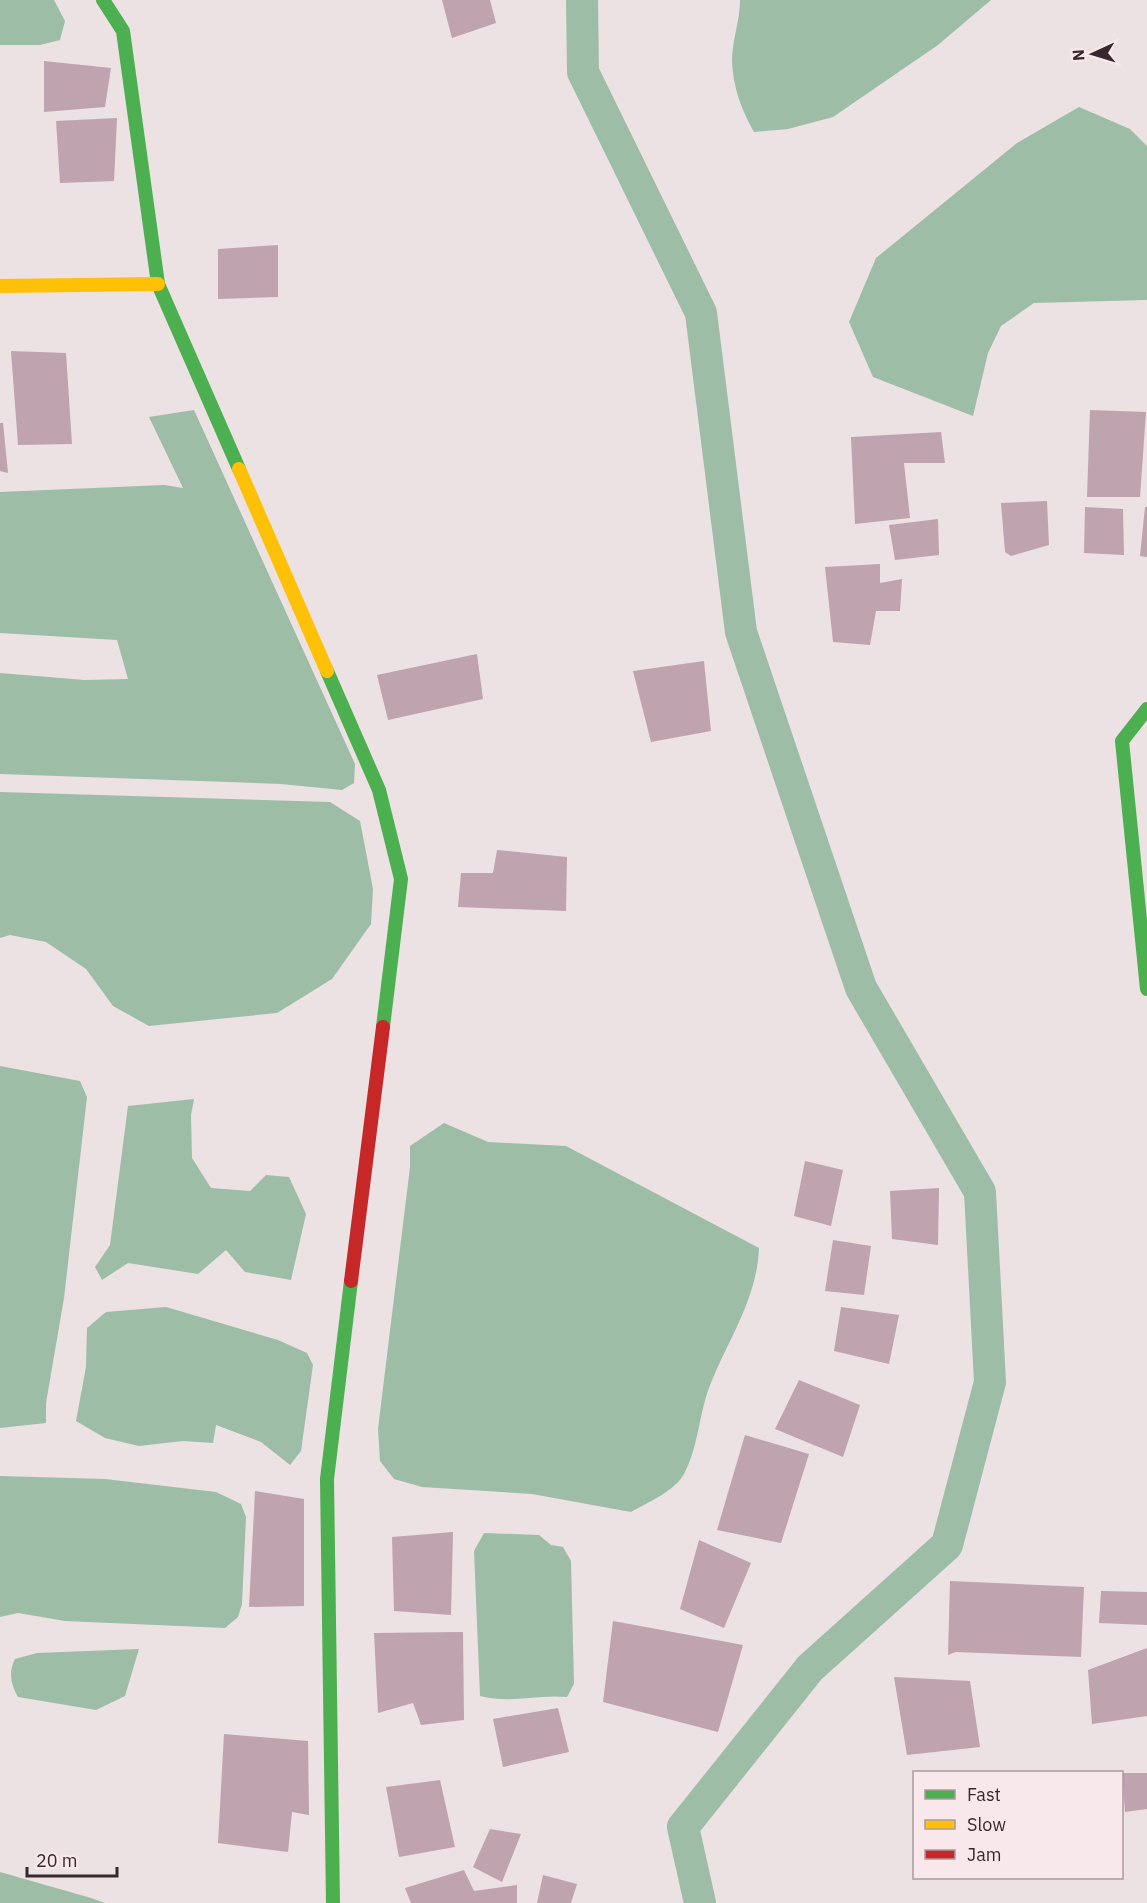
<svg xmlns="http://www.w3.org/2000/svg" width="1147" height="1903" font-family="'IBM Plex Sans',sans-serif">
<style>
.water{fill:#9ebda7}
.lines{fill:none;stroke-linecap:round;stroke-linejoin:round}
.canal{stroke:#9ebda7;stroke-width:32}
.building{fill:#bfa3af}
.fast{stroke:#4caf50;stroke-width:14}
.slow{stroke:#ffc107;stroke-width:14}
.jam{stroke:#c62828;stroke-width:14}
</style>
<rect width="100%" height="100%" fill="#ece1e3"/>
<path class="water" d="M 0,0 L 54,0 L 65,21 L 60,40 L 40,45 L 0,45 Z
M 740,0 L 991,0 L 938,45 L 833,117 L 788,129 L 754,132 C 741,109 733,87 732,61 C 732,40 740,21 740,0 Z
M 1079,107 L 1130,129 L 1147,146 L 1147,300 L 1034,303 L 1001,326 L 988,353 L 973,416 L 873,377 L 849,322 L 876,258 L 1017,143 Z
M 194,410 L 355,764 L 354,783 L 342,790 L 281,784 L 0,774 L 0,673 L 85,680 L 128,679 L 117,640 L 0,633 L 0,492 L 164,485 L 183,488 L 149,417 Z
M 0,792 L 330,802 L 360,821 L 373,889 L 371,924 L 332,979 L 277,1013 L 149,1026 L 113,1006 L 86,969 L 46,942 L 10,935 L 0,938 Z
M 0,1066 L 80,1081 L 87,1097 L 64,1298 L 46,1403 L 46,1423 L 0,1428 Z
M 194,1099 L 191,1115 L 192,1158 L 211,1188 L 250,1191 L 266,1175 L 289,1177 L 306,1214 L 291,1280 L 245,1272 L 226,1250 L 198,1274 L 128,1263 L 102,1280 L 95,1267 L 110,1245 L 128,1106 Z
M 444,1123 L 488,1142 L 566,1146 L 759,1248 C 757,1300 727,1341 709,1388 C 699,1415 698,1447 685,1472 C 676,1491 648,1502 631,1512 L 532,1494 L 422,1487 L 394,1479 L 380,1461 L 378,1429 L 410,1167 L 410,1146 Z
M 166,1307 L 278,1340 L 307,1353 L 313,1365 L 301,1451 L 290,1465 L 261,1442 L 216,1425 L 213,1443 L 183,1441 L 139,1446 L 105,1438 L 76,1421 L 86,1367 L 87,1328 L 106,1312 Z
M 0,1476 L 105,1479 L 216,1492 L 241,1504 L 246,1517 L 242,1604 L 238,1617 L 225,1628 L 65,1621 L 18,1613 L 0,1617 Z
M 484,1533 L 539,1535 L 551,1545 L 563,1547 L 571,1561 L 574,1684 L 567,1697 C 536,1694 512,1704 480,1696 L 474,1551 Z
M 139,1649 L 125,1696 L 96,1710 L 18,1697 C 11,1685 8,1672 15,1659 L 37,1653 Z
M 0,1872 L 91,1898 L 105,1903 L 0,1903 Z"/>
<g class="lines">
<path class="canal" d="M 582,0 L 583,72 L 701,313 L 741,632 L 861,988 L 980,1192 L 990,1382 L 947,1545 L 810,1668 L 683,1827 L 700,1903"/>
</g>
<path class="building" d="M 442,0 L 490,0 L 496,23 L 452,38 Z
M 44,61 L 111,68 L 105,107 L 44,112 Z
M 117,118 L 114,181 L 60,183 L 56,121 Z
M 278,245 L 278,297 L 218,299 L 218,249 Z
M 11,351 L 66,353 L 72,444 L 18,445 Z
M 1090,410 L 1146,412 L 1140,497 L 1087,497 Z
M 0,423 L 3,423 L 8,473 L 0,471 Z
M 941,432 L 945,463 L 904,463 L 910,518 L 855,524 L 851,437 Z
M 1047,501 L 1049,545 L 1011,556 L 1005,552 L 1001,503 Z
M 1085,507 L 1123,509 L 1124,555 L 1084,553 Z
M 1145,507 L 1147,507 L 1147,557 L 1140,556 Z
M 938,519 L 939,555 L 895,560 L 889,525 Z
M 880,564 L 880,583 L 902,579 L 900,611 L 876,611 L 870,645 L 833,642 L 825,567 Z
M 477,654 L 483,699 L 388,720 L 377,675 Z
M 704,661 L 711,731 L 651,742 L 633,671 Z
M 497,850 L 567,857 L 566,911 L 458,907 L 461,873 L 493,873 Z
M 805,1161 L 843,1170 L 831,1226 L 794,1216 Z
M 939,1188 L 938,1245 L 892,1239 L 890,1191 Z
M 833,1240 L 871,1246 L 864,1295 L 825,1291 Z
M 841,1307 L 899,1315 L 889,1364 L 834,1351 Z
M 799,1380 L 860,1405 L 843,1457 L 775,1429 Z
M 745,1435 L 809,1454 L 781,1543 L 717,1530 Z
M 255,1491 L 304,1499 L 304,1606 L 249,1607 Z
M 453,1532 L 451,1615 L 394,1611 L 392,1537 Z
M 699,1540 L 751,1563 L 724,1628 L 680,1609 Z
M 950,1581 L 1084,1587 L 1081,1657 L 956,1652 L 948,1655 Z
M 1101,1591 L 1147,1592 L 1147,1625 L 1099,1623 Z
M 613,1621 L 743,1645 L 718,1732 L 603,1702 Z
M 463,1632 L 464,1720 L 421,1725 L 413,1703 L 378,1713 L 374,1633 Z
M 1147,1648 L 1147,1716 L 1092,1724 L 1088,1670 Z
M 894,1677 L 970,1681 L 980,1747 L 907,1755 Z
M 558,1708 L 569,1752 L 503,1767 L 493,1719 Z
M 224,1734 L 308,1741 L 309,1815 L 292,1812 L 288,1852 L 218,1843 Z
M 1122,1773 L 1147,1773 L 1147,1809 L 1125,1812 Z
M 440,1780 L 455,1847 L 399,1857 L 386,1787 Z
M 490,1829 L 521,1834 L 502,1882 L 473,1867 Z
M 464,1870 L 474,1891 L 517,1885 L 517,1903 L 411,1903 L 405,1888 Z
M 543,1875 L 577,1884 L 571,1903 L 537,1903 Z"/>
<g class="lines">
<path class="fast" d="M 103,0 L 123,31 L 158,284 L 239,469
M 327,671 L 379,790 L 401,879 L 383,1027
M 1147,709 L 1122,741 L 1147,989
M 333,1903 L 327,1479 L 351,1281"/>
<path class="slow" d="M 0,286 L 158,284
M 239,469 L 327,671"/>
<path class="jam" d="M 351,1281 L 383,1027"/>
</g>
<rect x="913" y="1771" width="210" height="108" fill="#f9e8eb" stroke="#ab9b9f" stroke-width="1.5"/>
<rect x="925" y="1790" width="30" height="9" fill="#4caf50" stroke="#ab9b9f" stroke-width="1.5"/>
<text x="967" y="1801" font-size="18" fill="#36282e">Fast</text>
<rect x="925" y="1820" width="30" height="9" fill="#ffc107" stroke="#ab9b9f" stroke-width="1.5"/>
<text x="967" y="1831" font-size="18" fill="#36282e">Slow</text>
<rect x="925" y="1850" width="30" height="9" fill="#c62828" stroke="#ab9b9f" stroke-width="1.5"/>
<text x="967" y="1861" font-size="18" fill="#36282e">Jam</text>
<g transform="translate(1093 54) rotate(266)" stroke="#f9e8eb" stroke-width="4.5" paint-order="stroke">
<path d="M0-4.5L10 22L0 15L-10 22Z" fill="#36282e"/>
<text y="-9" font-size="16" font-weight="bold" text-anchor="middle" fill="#36282e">N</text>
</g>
<path d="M27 1867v9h90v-9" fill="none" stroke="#36282e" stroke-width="3"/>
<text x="36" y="1867" font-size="18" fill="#36282e" stroke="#f9e8eb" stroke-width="4.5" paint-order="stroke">20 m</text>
</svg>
